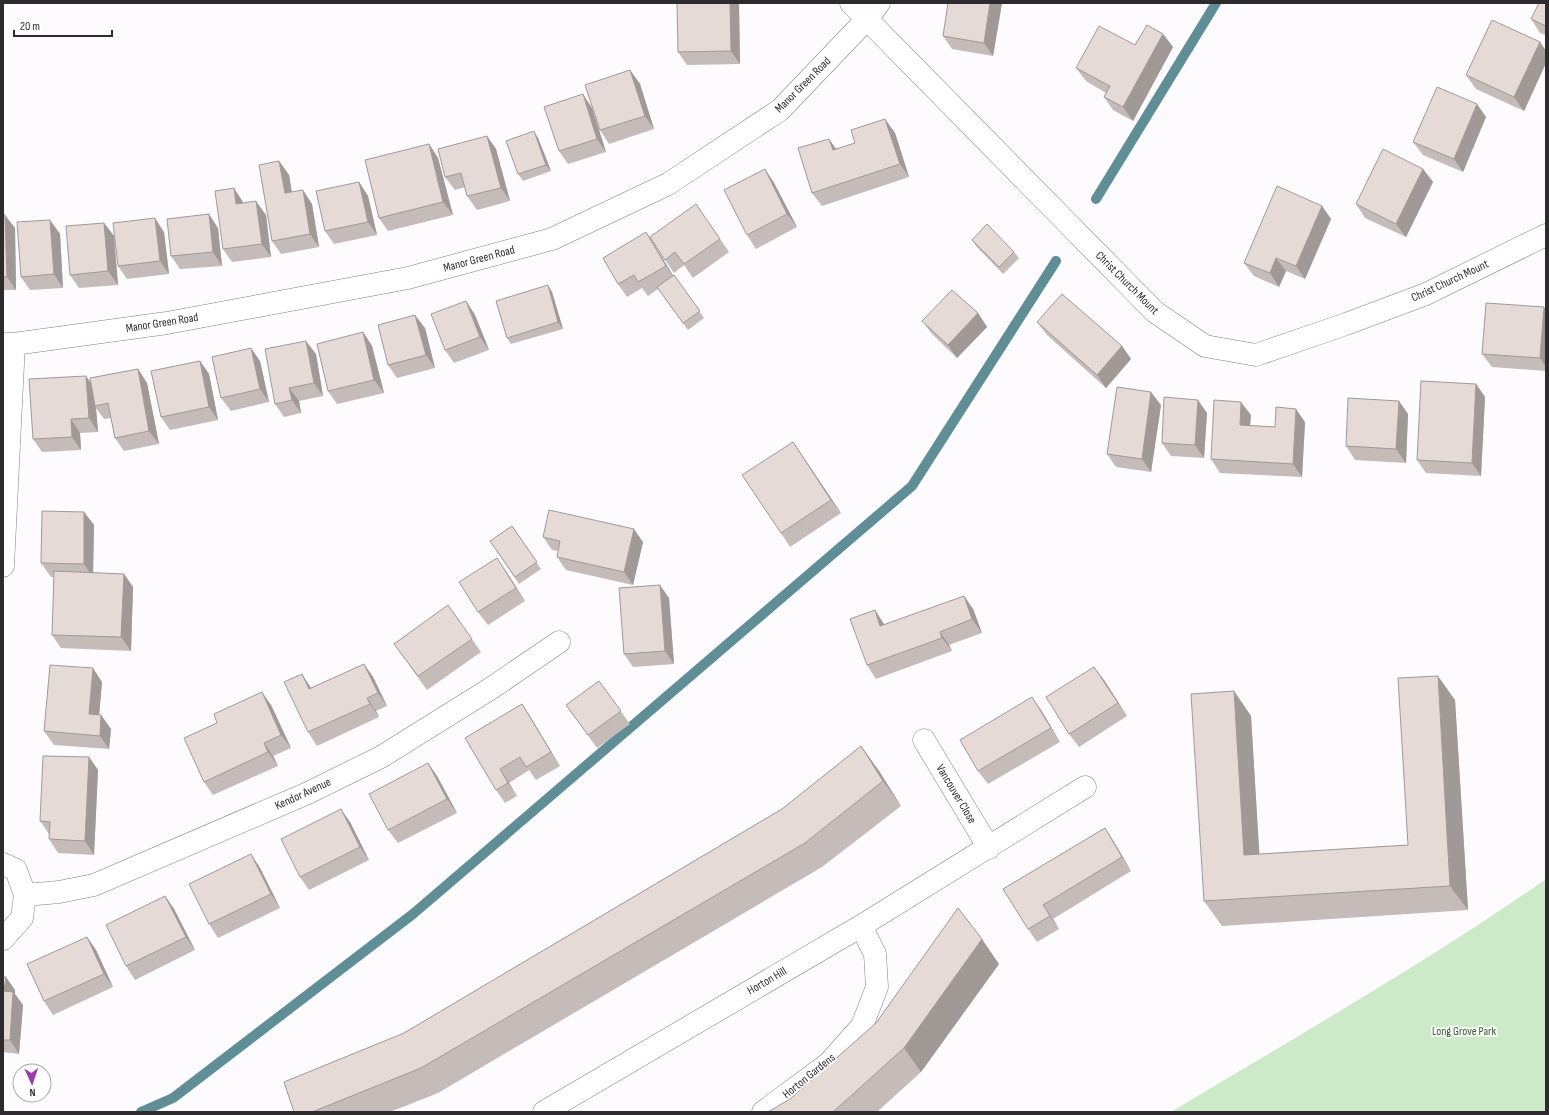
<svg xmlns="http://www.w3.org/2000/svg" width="1549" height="1115" font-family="'Sofia Sans Condensed',sans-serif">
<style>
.green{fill:#cdeac8}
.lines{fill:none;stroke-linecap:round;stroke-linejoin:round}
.stream{stroke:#5f8e96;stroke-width:10}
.minor-casing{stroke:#848088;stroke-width:23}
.minor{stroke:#fff;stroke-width:22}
.wall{fill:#c5bbb8}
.shaded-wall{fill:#a09996}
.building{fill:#e5dad6;stroke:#a09996}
.labels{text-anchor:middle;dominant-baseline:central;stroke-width:3.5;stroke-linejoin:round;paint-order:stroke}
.street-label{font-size:12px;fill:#2d2b2e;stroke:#fff}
.park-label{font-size:12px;fill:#2e5e26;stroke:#fff}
</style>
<rect width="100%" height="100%" fill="#fdfbfe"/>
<path class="green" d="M 1546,879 L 1546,1112 L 1171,1112 C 1297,1036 1426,963 1546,879 Z"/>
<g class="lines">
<path class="stream" d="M 1096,199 L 1216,3
M 141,1112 L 173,1098 L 413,914 L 912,486 L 1056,261"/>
<g class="minor-casing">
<path id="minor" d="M 851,3 L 1155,312 L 1205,346 L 1256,355 L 1346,324 L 1426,294 L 1546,235
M 3,344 L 14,344 L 167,323 L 408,278 L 552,239 L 668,184 L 780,110 L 867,19 L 879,3
M 3,566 L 14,344
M 924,740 L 989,848
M 3,864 L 16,870 L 25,895 L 22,918 L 3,939
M 25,895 L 59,892 L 94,885 L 308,793 L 381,757 L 490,689 L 559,642
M 544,1112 L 861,926 L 1085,787
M 763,1112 L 829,1063 L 862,1026 L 877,987 L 875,954 L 861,926"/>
</g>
<use href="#minor" class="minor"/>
</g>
<path class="wall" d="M 677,3 L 739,3 L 740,64 L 687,65 L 678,52 Z
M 1002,3 L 993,56 L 952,49 L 943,36 Z
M 1546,3 L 1546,35 L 1540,33 L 1531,19 Z
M 1163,34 L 1173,47 L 1133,121 L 1113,110 L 1104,97 L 1106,93 L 1086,81 L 1076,68 Z
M 1540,42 L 1546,51 L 1546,63 L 1524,111 L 1476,89 L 1466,75 Z
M 630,70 L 640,84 L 654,129 L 609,144 L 600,130 Z
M 592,108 L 606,152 L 568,164 L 559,151 Z
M 1486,117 L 1463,172 L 1423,155 L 1413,142 Z
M 885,119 L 895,133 L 909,177 L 822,206 L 812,193 L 829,139 L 836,149 L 855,143 Z
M 487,136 L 496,149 L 510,201 L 477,210 L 467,196 L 465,187 L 455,190 L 445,177 Z
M 538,138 L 551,171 L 523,181 L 518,174 Z
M 429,144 L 438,158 L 453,215 L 388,231 L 379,218 Z
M 279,161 L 289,175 L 292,192 L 312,204 L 319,247 L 281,254 L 272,241 Z
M 765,169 L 774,183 L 797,227 L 756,249 L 747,235 Z
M 1423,169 L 1433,182 L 1406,237 L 1365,218 L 1356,204 Z
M 359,182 L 368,196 L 377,235 L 334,244 L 325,231 Z
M 243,202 L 243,203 L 266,215 L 271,257 L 232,262 L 223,249 Z
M 696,204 L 729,252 L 693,278 L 684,265 L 674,273 L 665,260 Z
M 1322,206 L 1331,219 L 1305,279 L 1286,271 L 1279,287 L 1254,276 L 1244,263 Z
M 3,215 L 15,228 L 16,290 L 3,290 Z
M 50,220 L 60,234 L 63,288 L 30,290 L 21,277 Z
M 104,223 L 114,236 L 118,285 L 79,288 L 70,275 Z
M 218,228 L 222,266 L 180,269 L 171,256 Z
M 164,232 L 169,274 L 127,279 L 118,266 Z
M 646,232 L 655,246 L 673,275 L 674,275 L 704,318 L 688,330 L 658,289 L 648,296 L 642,288 L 627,297 L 618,284 Z
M 972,240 L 1014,252 L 1019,258 L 1003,274 L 976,246 Z
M 552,292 L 563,329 L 511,344 L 507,338 Z
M 466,301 L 475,315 L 489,350 L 454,363 L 445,350 Z
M 1546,311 L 1546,371 L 1492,367 L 1482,354 Z
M 978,313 L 987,327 L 957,358 L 932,334 L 922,321 Z
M 1037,322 L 1122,346 L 1131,359 L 1106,388 L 1047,335 Z
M 425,328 L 435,368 L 397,378 L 388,365 Z
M 363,332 L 372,346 L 384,393 L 337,404 L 328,391 Z
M 316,354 L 323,396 L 299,401 L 301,413 L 284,417 L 275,404 Z
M 200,361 L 209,374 L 218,420 L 170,430 L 161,417 Z
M 260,361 L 269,402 L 231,411 L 221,398 Z
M 138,369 L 147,383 L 159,444 L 124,451 L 115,438 L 111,418 L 104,419 L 96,408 L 98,432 L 80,433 L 81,450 L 42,452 L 33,439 L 86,376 L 90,382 Z
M 1476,384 L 1485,397 L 1481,476 L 1426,473 L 1417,460 Z
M 1161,405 L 1151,472 L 1116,467 L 1107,454 Z
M 1207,413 L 1204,458 L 1171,456 L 1162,443 Z
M 1408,414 L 1406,463 L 1355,460 L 1346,446 Z
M 1251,415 L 1250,425 L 1275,427 L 1305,422 L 1302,477 L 1220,473 L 1211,459 Z
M 793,442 L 841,513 L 790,547 L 781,533 Z
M 84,512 L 94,525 L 93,573 L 124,574 L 133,587 L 131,651 L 61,648 L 52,635 L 54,577 L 51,577 L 41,563 Z
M 512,526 L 541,569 L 519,584 L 490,541 Z
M 543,537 L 643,542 L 633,585 L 566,570 L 557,557 L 558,551 L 552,550 Z
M 506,571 L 525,601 L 488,625 L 478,612 Z
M 964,596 L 973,609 L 982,633 L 949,645 L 952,651 L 876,679 L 867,665 L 875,610 L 884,625 Z
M 669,598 L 674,664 L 633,667 L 624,654 Z
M 448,605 L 481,652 L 427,690 L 394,644 Z
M 364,664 L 373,677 L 387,706 L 376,711 L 379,717 L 317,746 L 308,732 L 312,688 Z
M 1104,680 L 1127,716 L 1079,747 L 1069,734 Z
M 599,681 L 630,724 L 597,748 L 566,705 Z
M 102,682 L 99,715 L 101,715 L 111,729 L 109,749 L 54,745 L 44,731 Z
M 1234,691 L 1251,716 L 1259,854 L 1408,845 L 1455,700 L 1468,910 L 1222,926 L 1204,901 Z
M 522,704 L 531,718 L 560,766 L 536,780 L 529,770 L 509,783 L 517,796 L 505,803 L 496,790 L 465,738 Z
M 271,705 L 291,748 L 273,756 L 278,766 L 213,795 L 204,782 Z
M 1041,710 L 1060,742 L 988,784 L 978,771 Z
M 861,746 L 879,771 L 901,806 L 822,867 L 438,1093 L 390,1112 L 294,1112 L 404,1033 L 782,809 Z
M 89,757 L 98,770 L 94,855 L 58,853 L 49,839 L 49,834 L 40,821 Z
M 428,763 L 437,776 L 457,813 L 398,843 L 388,830 Z
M 350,822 L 369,860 L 309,890 L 300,877 Z
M 1105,828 L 1114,842 L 1131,871 L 1053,919 L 1059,929 L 1037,942 L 1028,929 L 1003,889 Z
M 251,854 L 260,868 L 280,908 L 218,938 L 209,924 Z
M 165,896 L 174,909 L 195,950 L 135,980 L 126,966 Z
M 87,937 L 96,950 L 113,987 L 53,1015 L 44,1001 Z
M 999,964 L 921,1072 L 877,1112 L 768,1112 L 790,1099 Z
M 3,977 L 15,990 L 15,994 L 23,1005 L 19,1054 L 3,1052 Z"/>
<path class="shaded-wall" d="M 730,3 L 739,3 L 740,64 L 731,51 Z
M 990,3 L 1002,3 L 993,56 L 984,43 Z
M 1163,34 L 1173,47 L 1133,121 L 1123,107 Z
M 1540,42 L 1546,51 L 1546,63 L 1524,111 L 1514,97 Z
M 630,70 L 640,84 L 654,129 L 645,116 Z
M 583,94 L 592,108 L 606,152 L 597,139 Z
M 1477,104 L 1486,117 L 1463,172 L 1454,159 Z
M 885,119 L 895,133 L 909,177 L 900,164 Z
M 534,131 L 538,138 L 551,171 L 546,165 Z
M 487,136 L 496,149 L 510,201 L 501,188 Z
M 829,139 L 838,152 L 833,150 Z
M 429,144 L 438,158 L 453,215 L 443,202 Z
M 279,161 L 289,175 L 294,207 L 285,193 Z
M 765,169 L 774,183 L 797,227 L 787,214 Z
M 1423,169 L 1433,182 L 1406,237 L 1396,224 Z
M 359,182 L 368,196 L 377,235 L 368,222 Z
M 234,188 L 243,202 L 245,217 L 236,204 Z
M 303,190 L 312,204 L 319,247 L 310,234 Z
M 256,201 L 266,215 L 271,257 L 262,244 Z
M 1322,206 L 1331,219 L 1305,279 L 1296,266 Z
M 209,214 L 218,228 L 222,266 L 213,252 Z
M 5,215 L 15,228 L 16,290 L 7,277 Z
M 155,218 L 164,232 L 169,274 L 160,261 Z
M 50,220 L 60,234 L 63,288 L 54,274 Z
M 104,223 L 114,236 L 118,285 L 108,271 Z
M 646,232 L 655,246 L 675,279 L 666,266 Z
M 1276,258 L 1286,271 L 1279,287 L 1270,273 Z
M 548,285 L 552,292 L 563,329 L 558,322 Z
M 466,301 L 475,315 L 489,350 L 480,337 Z
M 1544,307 L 1546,311 L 1546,367 L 1540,358 Z
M 978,313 L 987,327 L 957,358 L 948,345 Z
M 415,315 L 425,328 L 435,368 L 426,355 Z
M 363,332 L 372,346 L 384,393 L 374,380 Z
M 306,341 L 316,354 L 323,396 L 314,383 Z
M 1122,346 L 1131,359 L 1106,388 L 1097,375 Z
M 251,348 L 260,361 L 269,402 L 260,389 Z
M 200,361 L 209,374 L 218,420 L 209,407 Z
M 138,369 L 147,383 L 159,444 L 149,431 Z
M 86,376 L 95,389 L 95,406 L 96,408 L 98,432 L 89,418 Z
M 1476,384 L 1485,397 L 1481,476 L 1472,463 Z
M 289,388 L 299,401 L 301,413 L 292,400 Z
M 1151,392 L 1161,405 L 1151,472 L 1142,459 Z
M 1198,400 L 1207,413 L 1204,458 L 1195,445 Z
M 1399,401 L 1408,414 L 1406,463 L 1396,449 Z
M 1241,402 L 1251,415 L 1249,438 L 1240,425 Z
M 1296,409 L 1305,422 L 1302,477 L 1293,464 Z
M 71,419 L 80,433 L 81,450 L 72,437 Z
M 793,442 L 802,455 L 841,513 L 831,500 Z
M 84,512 L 94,525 L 93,577 L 84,564 Z
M 634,529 L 643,542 L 633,585 L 624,572 Z
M 497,558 L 506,571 L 525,601 L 516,588 Z
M 124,574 L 133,587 L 131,651 L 121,637 Z
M 660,585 L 669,598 L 674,664 L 665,651 Z
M 964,596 L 973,609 L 982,633 L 972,619 Z
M 875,610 L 884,624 L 890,640 L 880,626 Z
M 940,632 L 949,645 L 952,651 L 942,638 Z
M 364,664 L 373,677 L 387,706 L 378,693 Z
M 1094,667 L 1104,680 L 1127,716 L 1118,703 Z
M 93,668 L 102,682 L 98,728 L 89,714 Z
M 302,674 L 311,688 L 318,702 L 309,689 Z
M 1438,676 L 1455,700 L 1468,910 L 1450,886 Z
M 1234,691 L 1251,716 L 1261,880 L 1244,855 Z
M 262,692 L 271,705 L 291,748 L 281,735 Z
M 1032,697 L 1041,710 L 1060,742 L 1051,728 Z
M 367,698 L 376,711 L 379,717 L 370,704 Z
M 522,704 L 531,718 L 560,766 L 551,752 Z
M 101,715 L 111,729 L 109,749 L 100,736 Z
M 264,743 L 273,756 L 278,766 L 268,752 Z
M 861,746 L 879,771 L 901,806 L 883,781 Z
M 89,757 L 98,770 L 94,855 L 85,841 Z
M 428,763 L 437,776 L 457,813 L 447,799 Z
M 500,769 L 509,783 L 517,796 L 508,783 Z
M 341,809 L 350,822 L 369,860 L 360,847 Z
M 1105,828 L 1114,842 L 1131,871 L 1122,857 Z
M 251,854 L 260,868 L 280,908 L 271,894 Z
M 165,896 L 174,909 L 195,950 L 186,937 Z
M 1043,905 L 1053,919 L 1059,929 L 1050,916 Z
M 87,937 L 96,950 L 113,987 L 104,974 Z
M 982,939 L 999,964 L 921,1072 L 904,1048 Z
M 6,977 L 15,990 L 15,994 L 23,1005 L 19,1054 L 10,1040 L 4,991 Z"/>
<path class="building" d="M 677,3 L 730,3 L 731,51 L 678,52 Z
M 948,3 L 990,3 L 984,43 L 943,36 Z
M 1539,3 L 1546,3 L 1546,26 L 1531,19 Z
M 1492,20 L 1540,42 L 1514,97 L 1466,75 Z
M 1147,25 L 1163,34 L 1123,107 L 1104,97 L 1110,86 L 1076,68 L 1099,26 L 1135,45 Z
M 630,70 L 645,116 L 600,130 L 585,85 Z
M 1437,87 L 1477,104 L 1454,159 L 1413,142 Z
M 583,94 L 597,139 L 559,151 L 544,107 Z
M 885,119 L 900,164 L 812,193 L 798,148 L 829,139 L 833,150 L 855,143 L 851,130 Z
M 534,131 L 546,165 L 518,174 L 506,141 Z
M 487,136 L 501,188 L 467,196 L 461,173 L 445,177 L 438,149 Z
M 429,144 L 443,202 L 379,218 L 365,160 Z
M 1383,149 L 1423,169 L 1396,224 L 1356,204 Z
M 279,161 L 285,193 L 303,190 L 310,234 L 272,241 L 259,165 Z
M 765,169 L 787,214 L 747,235 L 724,190 Z
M 359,182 L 368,222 L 325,231 L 316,191 Z
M 1277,186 L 1322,206 L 1296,266 L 1276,258 L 1270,273 L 1244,263 Z
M 234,188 L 236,204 L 256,201 L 262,244 L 223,249 L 215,191 Z
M 696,204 L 720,239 L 684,264 L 675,252 L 665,260 L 650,237 Z
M 209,214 L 213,252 L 171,256 L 167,219 Z
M 3,215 L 5,215 L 7,277 L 3,277 Z
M 155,218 L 160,261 L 118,266 L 113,223 Z
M 50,220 L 54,274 L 21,277 L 17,222 Z
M 104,223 L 108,271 L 70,275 L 66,226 Z
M 987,224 L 1014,252 L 999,267 L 972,240 Z
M 646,232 L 666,266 L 638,282 L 634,275 L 618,284 L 603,258 Z
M 674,275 L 700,311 L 683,323 L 657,287 Z
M 548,285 L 558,322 L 507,338 L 496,301 Z
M 952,290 L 978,313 L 948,345 L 922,321 Z
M 1062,294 L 1122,346 L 1097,375 L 1037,322 Z
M 466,301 L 480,337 L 445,350 L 431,314 Z
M 1486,303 L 1544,307 L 1540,358 L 1482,354 Z
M 415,315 L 426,355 L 388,365 L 378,325 Z
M 363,332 L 374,380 L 328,391 L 317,344 Z
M 306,341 L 314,383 L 289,388 L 292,400 L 275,404 L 265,349 Z
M 251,348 L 260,389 L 221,398 L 212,357 Z
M 200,361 L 209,407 L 161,417 L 151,371 Z
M 138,369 L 149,431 L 115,438 L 108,403 L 95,406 L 90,378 Z
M 86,376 L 89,418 L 71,419 L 72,437 L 33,439 L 29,379 Z
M 1421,381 L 1476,384 L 1472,463 L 1417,460 Z
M 1117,387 L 1151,392 L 1142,459 L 1107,454 Z
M 1164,397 L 1198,400 L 1195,445 L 1162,443 Z
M 1348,398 L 1399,401 L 1396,449 L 1346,446 Z
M 1214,400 L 1241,402 L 1240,425 L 1275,427 L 1276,407 L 1296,409 L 1293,464 L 1211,459 Z
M 793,442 L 831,500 L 781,533 L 742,475 Z
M 549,510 L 634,529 L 624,572 L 557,557 L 560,541 L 543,537 Z
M 42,511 L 84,512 L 84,564 L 41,563 Z
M 512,526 L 537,562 L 515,577 L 490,541 Z
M 497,558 L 516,588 L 478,612 L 459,582 Z
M 54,571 L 124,574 L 121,637 L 52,635 Z
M 660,585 L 665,651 L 624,654 L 619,588 Z
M 964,596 L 972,619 L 940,632 L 942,638 L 867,665 L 850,619 L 875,610 L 880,626 Z
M 448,605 L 472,639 L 418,676 L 394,644 Z
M 364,664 L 378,693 L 367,698 L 370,704 L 308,732 L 284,682 L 302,674 L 309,689 Z
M 50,665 L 93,668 L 89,714 L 101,715 L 100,736 L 44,731 Z
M 1094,667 L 1118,703 L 1069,734 L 1046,697 Z
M 1438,676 L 1450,886 L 1204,901 L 1191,694 L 1234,691 L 1244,855 L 1408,845 L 1398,678 Z
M 599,681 L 621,711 L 588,735 L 566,705 Z
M 262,692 L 281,735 L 264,743 L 268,752 L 204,782 L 184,738 L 217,723 L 214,714 Z
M 1032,697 L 1051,728 L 978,771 L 960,740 Z
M 522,704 L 551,752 L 526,767 L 520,757 L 500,769 L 508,783 L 496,790 L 465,738 Z
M 861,746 L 883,781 L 805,843 L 421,1068 L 312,1112 L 294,1112 L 284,1082 L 404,1033 L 782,809 Z
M 43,756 L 89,757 L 85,841 L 49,839 L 50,822 L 40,821 Z
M 428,763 L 447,799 L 388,830 L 369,794 Z
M 341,809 L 360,847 L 300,877 L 281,839 Z
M 1105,828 L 1122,857 L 1043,905 L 1050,916 L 1028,929 L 1003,889 Z
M 251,854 L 271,894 L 209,924 L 189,884 Z
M 165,896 L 186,937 L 126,966 L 106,925 Z
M 958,908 L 982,939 L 904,1048 L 833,1112 L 768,1112 L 790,1099 L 876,1023 Z
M 87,937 L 104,974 L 44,1001 L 27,964 Z
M 3,977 L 6,977 L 4,991 L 13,992 L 10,1040 L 3,1040 Z"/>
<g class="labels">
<g class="street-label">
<text transform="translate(803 85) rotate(-45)">Manor Green Road</text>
<text transform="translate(479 259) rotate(-15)">Manor Green Road</text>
<text transform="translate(1450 281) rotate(-25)">Christ Church Mount</text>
<text transform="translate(1127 283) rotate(45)">Christ Church Mount</text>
<text transform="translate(162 323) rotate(-9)">Manor Green Road</text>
<text transform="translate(303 794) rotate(-25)">Kendor Avenue</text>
<text transform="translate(956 794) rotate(59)">Vancouver Close</text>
<text transform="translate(767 981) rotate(-30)">Horton Hill</text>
<text transform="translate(809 1076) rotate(-39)">Horton Gardens</text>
</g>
<g class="park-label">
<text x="1464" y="1031">Long Grove Park</text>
</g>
</g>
<rect width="1549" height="1115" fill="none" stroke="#2d2b2e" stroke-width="8"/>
<g transform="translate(32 1083) rotate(177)"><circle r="19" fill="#ffffff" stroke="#abaaab"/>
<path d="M0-3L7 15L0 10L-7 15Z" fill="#983da8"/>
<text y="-6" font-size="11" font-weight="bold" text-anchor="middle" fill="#2d2b2e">N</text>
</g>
<path d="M14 30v6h98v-6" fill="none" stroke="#2d2b2e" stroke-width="2"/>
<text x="20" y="30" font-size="12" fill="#2d2b2e" stroke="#ffffff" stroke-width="3" paint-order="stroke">20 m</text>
</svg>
